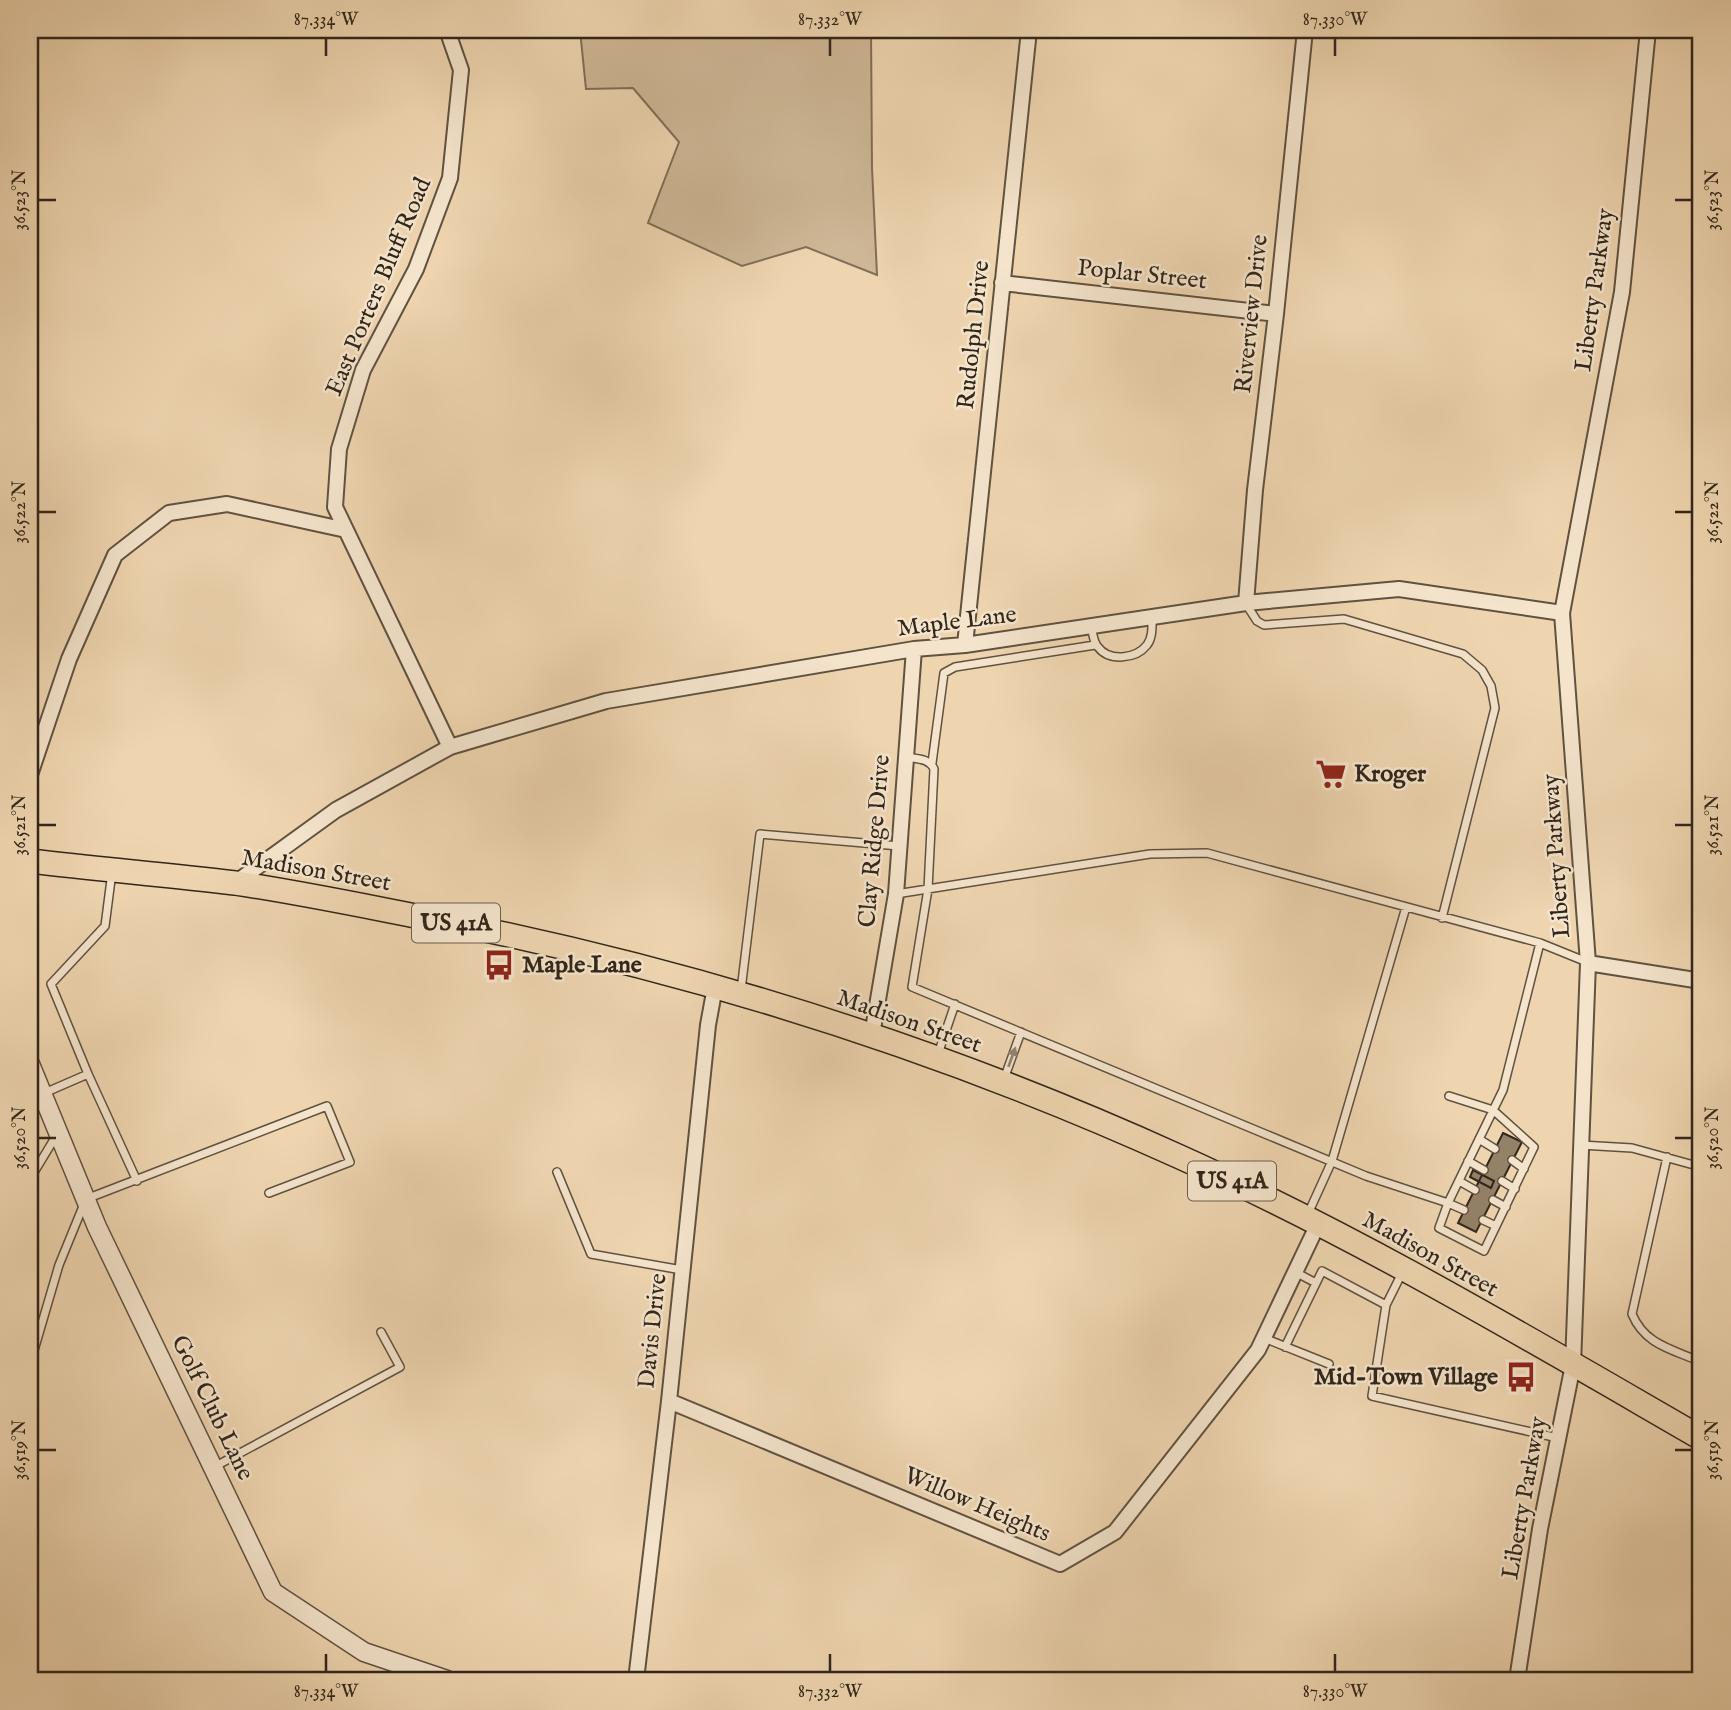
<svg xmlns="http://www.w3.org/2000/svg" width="1731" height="1710" font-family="'IM FELL English',serif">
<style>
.green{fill:#ceb796;stroke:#806e58;stroke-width:2}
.building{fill:#938168;stroke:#31261a;stroke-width:2}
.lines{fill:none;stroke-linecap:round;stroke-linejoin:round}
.service-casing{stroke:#605240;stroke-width:10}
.minor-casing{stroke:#605240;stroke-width:18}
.tertiary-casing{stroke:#605240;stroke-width:21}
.primary-casing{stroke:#31261a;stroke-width:26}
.service{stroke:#f4e4cc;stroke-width:7}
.minor{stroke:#f4e4cc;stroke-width:14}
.tertiary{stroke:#f4e4cc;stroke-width:18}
.primary{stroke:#eed5b0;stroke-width:23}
.oneway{fill:#928573}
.ticks{fill:none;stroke:#31261a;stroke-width:2.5}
.labels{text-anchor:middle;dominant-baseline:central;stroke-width:5;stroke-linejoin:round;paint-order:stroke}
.shield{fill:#f4e4cc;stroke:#6c5f4f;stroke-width:2}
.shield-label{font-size:23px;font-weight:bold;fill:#31261a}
.street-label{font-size:24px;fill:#31261a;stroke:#f4e4cc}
.poi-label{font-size:24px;font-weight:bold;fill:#31261a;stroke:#f4e4cc;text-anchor:start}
.neatline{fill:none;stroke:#31261a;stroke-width:2.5}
.ticks-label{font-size:18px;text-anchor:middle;fill:#31261a}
</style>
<rect width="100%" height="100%" fill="#eed5b0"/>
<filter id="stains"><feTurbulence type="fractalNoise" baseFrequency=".00286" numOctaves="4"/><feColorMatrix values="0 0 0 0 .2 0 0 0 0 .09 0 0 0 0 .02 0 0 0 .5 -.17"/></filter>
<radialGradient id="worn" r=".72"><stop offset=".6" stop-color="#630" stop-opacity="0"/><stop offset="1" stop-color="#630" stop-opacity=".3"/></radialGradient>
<path class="green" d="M 580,30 L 871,30 L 872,168 L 877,275 L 806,247 L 742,266 L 648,223 L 679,142 L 633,88 L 586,89 Z"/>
<path class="building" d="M 1503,1133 L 1522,1142 L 1476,1232 L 1458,1223 Z
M 1473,1170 L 1494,1181 L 1491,1188 L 1470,1177 Z"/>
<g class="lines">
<g class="service-casing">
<path id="service" d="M 1246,604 L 1257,621 L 1264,625 L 1344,619 L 1463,654 L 1482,670 L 1491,686 L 1495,708 L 1442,918
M 1091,626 C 1093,633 1093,642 1098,647 C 1109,662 1136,659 1147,645 C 1153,637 1152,626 1152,617
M 906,757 C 917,759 929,758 934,769 L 928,889 L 912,987 L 1366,1176 L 1448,1203 L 1503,1090 L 1540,943
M 932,763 L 944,673 L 955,667 L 1095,645
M 896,894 L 1150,854 L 1207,853 L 1540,943 L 1587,962
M 741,990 L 760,834 L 899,846
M 938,1054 L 955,1004
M 88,1074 L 137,1181
M 1004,1079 L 1021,1032
M 42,1094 L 88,1074 L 51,984 L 105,926 L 112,872
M 1449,1096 L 1493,1110 L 1534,1147 L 1484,1251 L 1439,1228 L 1448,1203 L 1464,1210
M 1479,1139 L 1495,1149
M 1581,1145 L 1632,1148 L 1701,1167
M 1667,1157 L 1632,1314 C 1645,1345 1672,1349 1701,1362
M 1512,1160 L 1524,1169
M 1468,1161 L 1484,1170
M 557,1172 L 591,1254 L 682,1270
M 30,1179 L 56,1136
M 1459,1181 L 1475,1190
M 1502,1181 L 1515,1189
M 1493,1200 L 1506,1207
M 1307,1216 L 1332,1161 L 1406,907
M 1483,1220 L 1496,1226
M 1295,1272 L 1316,1283
M 1386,1305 L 1403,1271
M 1264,1338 L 1329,1364
M 1285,1347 L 1322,1271 L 1386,1305 L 1372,1396 L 1558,1438
M 30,1364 L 59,1265 L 86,1199 L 327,1106 L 350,1162 L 269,1193
M 214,1467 L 400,1367 L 381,1332"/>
</g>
<g class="minor-casing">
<path id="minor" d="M 447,30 L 461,70 L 450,178 L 416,269 L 363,370 L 339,449 L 335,507 L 450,747
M 1002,283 L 1276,314
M 1246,603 L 1255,490 L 1276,314 L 1305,30
M 965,645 L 1029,30
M 30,775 L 69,659 L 115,555 L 169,513 L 227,504 L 346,530
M 235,883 L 336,810 L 450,747 L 606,701 L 914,649 L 965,645 L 1246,603 L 1399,589 L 1562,613
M 1588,963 L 1701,981
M 872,1035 L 896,894 L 914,649
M 669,1401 L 1060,1564 L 1115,1532 L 1258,1350 L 1318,1224
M 636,1680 L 669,1401 L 708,1025 L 715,987
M 1517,1680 L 1540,1529 L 1573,1365 L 1588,963 L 1562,613 L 1622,292 L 1648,30"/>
</g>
<g class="tertiary-casing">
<path id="tertiary" d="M 30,1064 L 97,1227 L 273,1592 L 364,1652 L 447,1680"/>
</g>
<g class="primary-casing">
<path id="primary" d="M 30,861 C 98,869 167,875 235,883 C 297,892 359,905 421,917 C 682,967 938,1047 1180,1157 C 1360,1238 1531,1340 1701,1438"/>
</g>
<use href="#service" class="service"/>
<use href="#minor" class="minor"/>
<use href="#tertiary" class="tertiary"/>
<use href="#primary" class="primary"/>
</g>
<defs><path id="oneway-solid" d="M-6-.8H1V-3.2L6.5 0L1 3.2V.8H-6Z" transform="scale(1.75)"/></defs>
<use class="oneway" href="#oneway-solid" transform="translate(1012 1057) rotate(-70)"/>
<path class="ticks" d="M 326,38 L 326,56M 830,38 L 830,56M 1335,38 L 1335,56M 38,200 L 56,200M 1675,200 L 1692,200M 38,512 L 56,512M 1675,512 L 1692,512M 38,825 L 56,825M 1675,825 L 1692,825M 38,1138 L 56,1138M 1675,1138 L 1692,1138M 38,1450 L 56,1450M 1675,1450 L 1692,1450M 326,1654 L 326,1672M 830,1654 L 830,1672M 1335,1654 L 1335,1672"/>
<defs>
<g id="supermarket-bare" transform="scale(2.415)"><path d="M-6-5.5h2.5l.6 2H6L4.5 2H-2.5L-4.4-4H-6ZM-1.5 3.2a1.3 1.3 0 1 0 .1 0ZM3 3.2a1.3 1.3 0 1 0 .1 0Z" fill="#8f2418" stroke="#f4e4cc" stroke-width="2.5" paint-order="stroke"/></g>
<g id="bus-bare" transform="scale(2.415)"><path d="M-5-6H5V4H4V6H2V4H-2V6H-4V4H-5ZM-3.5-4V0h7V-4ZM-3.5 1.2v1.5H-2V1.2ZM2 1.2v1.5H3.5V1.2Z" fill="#8f2418" stroke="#f4e4cc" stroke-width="2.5" paint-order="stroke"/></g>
</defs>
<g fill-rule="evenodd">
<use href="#supermarket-bare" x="1331" y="774"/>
<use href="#bus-bare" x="499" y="965"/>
<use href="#bus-bare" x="1521" y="1377"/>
</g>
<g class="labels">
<g class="shield">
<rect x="412" y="903.5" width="88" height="39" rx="5"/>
<rect x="1188" y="1161.5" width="88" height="39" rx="5"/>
</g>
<g class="shield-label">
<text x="456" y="923">US 41A</text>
<text x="1232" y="1181">US 41A</text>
</g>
<g class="street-label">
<text transform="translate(1142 275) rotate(6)">Poplar Street</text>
<text transform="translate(379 287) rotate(-67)">East Porters Bluff Road</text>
<text transform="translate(1595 290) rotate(-82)">Liberty Parkway</text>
<text transform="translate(1252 314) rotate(-84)">Riverview Drive</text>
<text transform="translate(974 335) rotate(-84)">Rudolph Drive</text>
<text transform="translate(957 622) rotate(-7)">Maple Lane</text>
<text transform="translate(875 841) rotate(-85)">Clay Ridge Drive</text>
<text transform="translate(1557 856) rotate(-94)">Liberty Parkway</text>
<text transform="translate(316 871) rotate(10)">Madison Street</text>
<text transform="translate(909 1022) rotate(19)">Madison Street</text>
<text transform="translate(1430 1255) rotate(29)">Madison Street</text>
<text transform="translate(653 1331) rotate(-84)">Davis Drive</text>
<text transform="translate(212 1408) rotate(64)">Golf Club Lane</text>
<text transform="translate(1525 1498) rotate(-80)">Liberty Parkway</text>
<text transform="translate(977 1505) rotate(23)">Willow Heights</text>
</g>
<g class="poi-label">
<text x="1354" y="774">Kroger</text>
<text x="522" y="965">Maple Lane</text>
<text x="1498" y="1377" text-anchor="end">Mid-Town Village</text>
</g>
</g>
<rect width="1731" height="1710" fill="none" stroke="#eed5b0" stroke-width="77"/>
<rect x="38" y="38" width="1654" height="1634" class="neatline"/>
<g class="ticks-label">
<text x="326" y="25">87.334°W</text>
<text x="830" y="25">87.332°W</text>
<text x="1335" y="25">87.330°W</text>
<text transform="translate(19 200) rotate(-90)" y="6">36.523°N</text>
<text transform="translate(1712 200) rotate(-90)" y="6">36.523°N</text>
<text transform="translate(19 512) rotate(-90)" y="6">36.522°N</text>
<text transform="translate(1712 512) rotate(-90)" y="6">36.522°N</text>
<text transform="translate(19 825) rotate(-90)" y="6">36.521°N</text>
<text transform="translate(1712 825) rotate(-90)" y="6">36.521°N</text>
<text transform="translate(19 1138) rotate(-90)" y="6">36.520°N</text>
<text transform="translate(1712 1138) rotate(-90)" y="6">36.520°N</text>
<text transform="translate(19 1450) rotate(-90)" y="6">36.519°N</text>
<text transform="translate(1712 1450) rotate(-90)" y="6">36.519°N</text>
<text x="326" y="1697">87.334°W</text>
<text x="830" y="1697">87.332°W</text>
<text x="1335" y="1697">87.330°W</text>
</g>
<rect width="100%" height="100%" filter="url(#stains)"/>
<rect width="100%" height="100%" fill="url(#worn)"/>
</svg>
